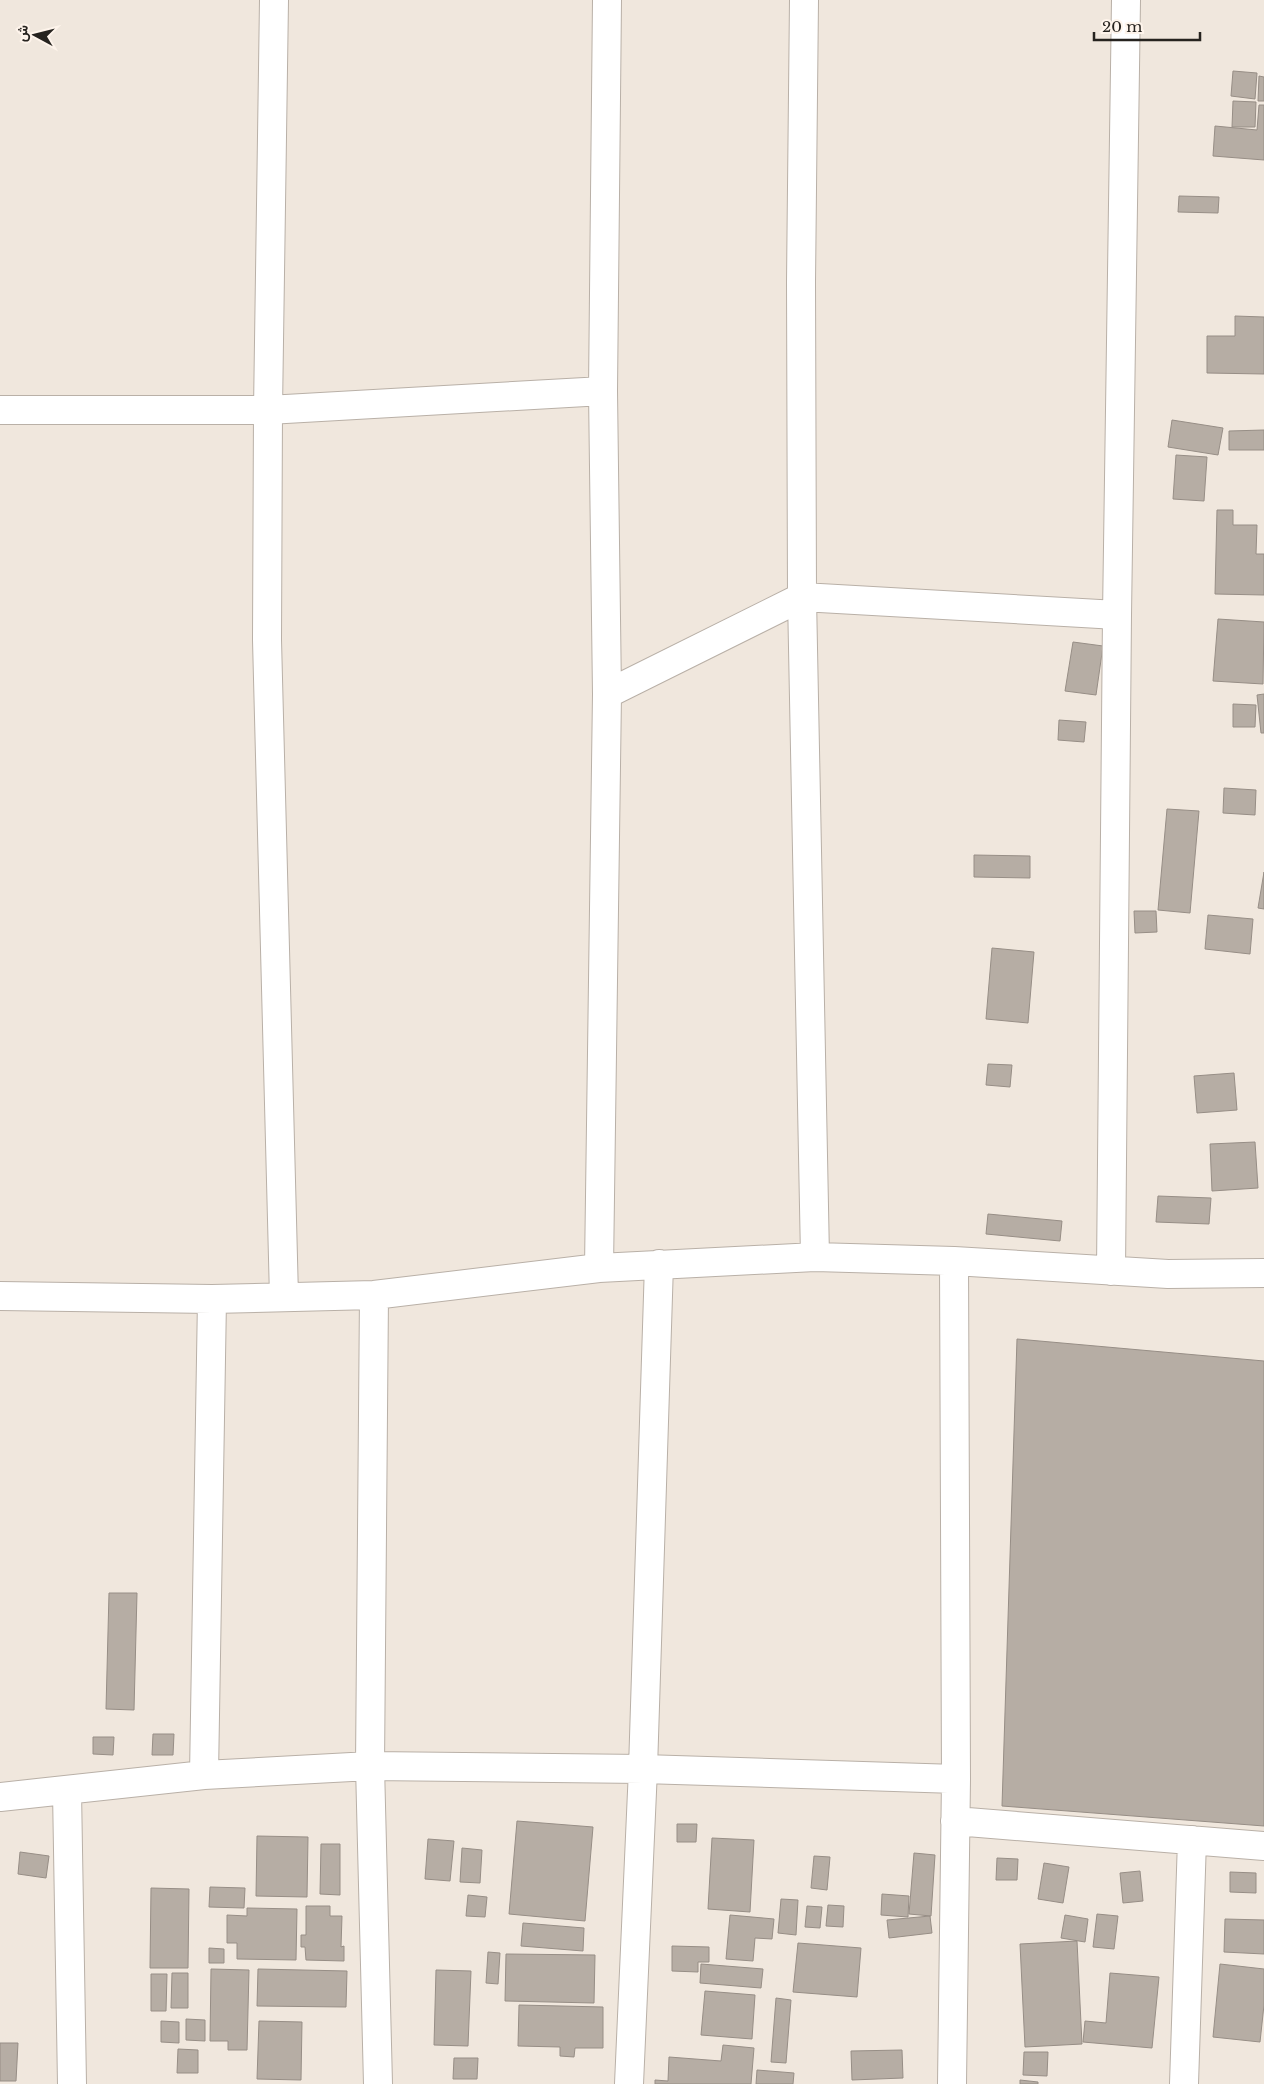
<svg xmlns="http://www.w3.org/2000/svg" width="1264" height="2084" font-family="'Libre Baskerville',Vazirmatn,serif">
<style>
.building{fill:#b6ada4;stroke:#978e86}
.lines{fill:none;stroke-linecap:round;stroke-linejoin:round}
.minor-casing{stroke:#b9b0a7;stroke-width:30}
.minor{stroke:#fff;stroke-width:28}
</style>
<rect width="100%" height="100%" fill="#f0e7dd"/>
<path class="building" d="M 1233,71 L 1257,73 L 1255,99 L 1231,96 Z
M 1259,76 L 1264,77 L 1264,101 L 1258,101 Z
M 1233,101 L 1256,102 L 1255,127 L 1232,127 Z
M 1259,105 L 1264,105 L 1264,160 L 1213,156 L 1215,126 L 1257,130 Z
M 1179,196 L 1219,197 L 1218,213 L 1178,212 Z
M 1235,316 L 1264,317 L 1264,374 L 1207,373 L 1207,336 L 1235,336 Z
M 1172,420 L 1223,428 L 1218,455 L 1168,447 Z
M 1264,430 L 1264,450 L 1229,450 L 1229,431 Z
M 1176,455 L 1207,457 L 1204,501 L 1173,499 Z
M 1217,510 L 1233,510 L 1233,525 L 1257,525 L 1256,554 L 1264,554 L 1264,595 L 1215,594 Z
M 1218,619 L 1264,622 L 1263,684 L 1213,681 Z
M 1073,642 L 1103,646 L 1096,695 L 1065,691 Z
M 1264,694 L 1264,733 L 1261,733 L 1257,695 Z
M 1233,704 L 1256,705 L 1255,727 L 1233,727 Z
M 1059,720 L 1086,722 L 1084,742 L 1058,740 Z
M 1224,788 L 1256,790 L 1255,815 L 1223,813 Z
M 1167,809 L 1199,811 L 1190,913 L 1158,910 Z
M 974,855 L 1030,856 L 1030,878 L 974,877 Z
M 1264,872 L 1264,909 L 1258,908 Z
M 1134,911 L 1156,911 L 1157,932 L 1135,933 Z
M 1208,915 L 1253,919 L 1250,954 L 1205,949 Z
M 992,948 L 1034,952 L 1028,1023 L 986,1019 Z
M 988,1064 L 1012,1065 L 1010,1087 L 986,1085 Z
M 1234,1073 L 1237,1110 L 1197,1113 L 1194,1076 Z
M 1255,1142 L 1258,1188 L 1212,1191 L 1210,1144 Z
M 1158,1196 L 1211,1198 L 1209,1224 L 1156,1222 Z
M 988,1214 L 1062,1221 L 1060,1241 L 986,1234 Z
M 1017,1339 L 1264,1361 L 1264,1826 L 1002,1806 Z
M 109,1593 L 137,1593 L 134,1710 L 106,1709 Z
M 153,1734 L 174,1734 L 173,1755 L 152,1755 Z
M 93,1737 L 114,1737 L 113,1755 L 93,1754 Z
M 517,1821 L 593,1827 L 585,1921 L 509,1914 Z
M 677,1824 L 697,1824 L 696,1842 L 677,1842 Z
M 257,1836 L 308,1837 L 307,1897 L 256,1896 Z
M 712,1838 L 754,1840 L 750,1912 L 708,1909 Z
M 428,1839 L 454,1841 L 450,1881 L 425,1879 Z
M 321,1844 L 340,1844 L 340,1895 L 320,1894 Z
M 462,1848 L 482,1850 L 480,1883 L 460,1882 Z
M 20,1852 L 49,1856 L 46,1878 L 18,1874 Z
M 914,1853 L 935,1855 L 931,1916 L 909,1914 Z
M 814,1856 L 830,1857 L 827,1890 L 811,1888 Z
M 997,1858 L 1018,1859 L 1017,1880 L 996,1880 Z
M 1044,1863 L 1069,1867 L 1063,1903 L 1038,1899 Z
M 1140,1871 L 1143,1901 L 1123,1903 L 1120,1873 Z
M 1230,1872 L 1256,1873 L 1256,1893 L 1230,1892 Z
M 210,1887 L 245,1888 L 244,1908 L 209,1907 Z
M 151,1888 L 189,1889 L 188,1968 L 150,1968 Z
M 882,1894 L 909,1896 L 908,1917 L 881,1915 Z
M 468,1895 L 487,1897 L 485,1917 L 466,1916 Z
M 781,1899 L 798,1900 L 796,1935 L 778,1933 Z
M 828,1905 L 844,1906 L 843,1927 L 826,1926 Z
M 306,1906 L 330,1906 L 330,1916 L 342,1916 L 341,1947 L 344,1946 L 344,1961 L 306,1960 L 305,1947 L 301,1947 L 301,1935 L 306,1935 Z
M 807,1906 L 822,1907 L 820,1928 L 805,1927 Z
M 247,1908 L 297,1909 L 296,1960 L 237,1959 L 237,1943 L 227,1943 L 227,1915 L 247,1916 Z
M 1097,1914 L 1118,1916 L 1114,1949 L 1093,1947 Z
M 730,1915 L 774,1919 L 772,1939 L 755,1938 L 753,1961 L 726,1959 Z
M 1065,1915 L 1088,1919 L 1085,1942 L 1061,1938 Z
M 930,1916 L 932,1933 L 889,1938 L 887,1920 Z
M 1225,1919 L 1264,1920 L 1264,1954 L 1224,1952 Z
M 523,1923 L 584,1928 L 583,1951 L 521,1946 Z
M 1077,1941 L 1082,2044 L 1025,2047 L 1020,1944 Z
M 798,1943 L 861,1948 L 857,1997 L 793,1992 Z
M 672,1946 L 709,1947 L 709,1962 L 698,1962 L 698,1972 L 672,1971 Z
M 209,1948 L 224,1949 L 224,1963 L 209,1963 Z
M 488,1952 L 500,1953 L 498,1984 L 486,1983 Z
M 506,1954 L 595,1955 L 594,2003 L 505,2001 Z
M 701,1964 L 763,1969 L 761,1988 L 700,1983 Z
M 1220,1964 L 1264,1969 L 1264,2005 L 1260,2042 L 1213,2037 Z
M 211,1969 L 249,1970 L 247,2050 L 228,2050 L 228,2041 L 210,2041 Z
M 258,1969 L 347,1971 L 346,2007 L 257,2006 Z
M 436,1970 L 471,1971 L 468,2046 L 434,2045 Z
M 172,1973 L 188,1973 L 188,2008 L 171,2008 Z
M 1110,1973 L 1159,1977 L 1152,2048 L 1083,2042 L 1085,2021 L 1106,2023 Z
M 151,1974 L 167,1974 L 166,2011 L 151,2011 Z
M 705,1991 L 755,1995 L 752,2039 L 701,2035 Z
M 776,1998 L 791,2000 L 786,2063 L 771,2062 Z
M 519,2005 L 603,2007 L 603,2048 L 575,2048 L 574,2057 L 560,2056 L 560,2047 L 518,2046 Z
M 186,2019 L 205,2020 L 205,2041 L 186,2040 Z
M 161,2021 L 179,2022 L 179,2043 L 161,2042 Z
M 259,2021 L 302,2022 L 301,2080 L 257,2079 Z
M 0,2043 L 18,2043 L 16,2081 L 0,2081 Z
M 723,2045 L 754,2048 L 751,2084 L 655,2084 L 655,2080 L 668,2081 L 669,2057 L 721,2061 Z
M 178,2049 L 198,2050 L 198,2073 L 177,2073 Z
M 902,2050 L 903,2078 L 852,2080 L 851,2051 Z
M 1024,2052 L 1048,2052 L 1047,2076 L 1023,2075 Z
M 454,2058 L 478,2058 L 477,2079 L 453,2079 Z
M 757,2070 L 794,2073 L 793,2084 L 756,2084 Z
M 1020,2080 L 1038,2082 L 1038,2084 L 1020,2084 Z"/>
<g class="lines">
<g class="minor-casing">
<path id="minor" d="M 274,0 L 268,410 L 267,640 L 284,1297
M 804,0 L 801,282 L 802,597 L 815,1257
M 0,410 L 268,410 L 603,391
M 607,694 L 802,597 L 1117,615
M 599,1268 L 607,694 L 603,391 L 607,0
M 1111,1271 L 1117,615 L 1126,0
M 374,1295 L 370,1766 L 378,2084
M 0,1296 L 212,1299 L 374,1295 L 599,1268 L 815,1257 L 954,1261 L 1168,1274 L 1264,1273
M 204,1775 L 212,1299
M 67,1791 L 72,2084
M 0,1797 L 204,1775 L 370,1766 L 643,1769 L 956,1779
M 955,1821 L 1264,1846
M 629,2084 L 643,1769 L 659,1264
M 952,2084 L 956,1779 L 954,1261
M 1184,2084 L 1192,1840"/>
</g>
<use href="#minor" class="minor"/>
</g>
<g transform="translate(35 35) rotate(277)" stroke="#fef4eb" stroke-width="4" paint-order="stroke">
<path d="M0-4L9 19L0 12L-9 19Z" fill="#26231f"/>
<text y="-8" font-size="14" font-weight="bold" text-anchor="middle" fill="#26231f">ش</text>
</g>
<path d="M1094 32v8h106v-8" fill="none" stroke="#26231f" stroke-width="2.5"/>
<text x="1102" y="32" font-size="15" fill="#26231f" stroke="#fef4eb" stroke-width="4" paint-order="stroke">20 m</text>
</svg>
